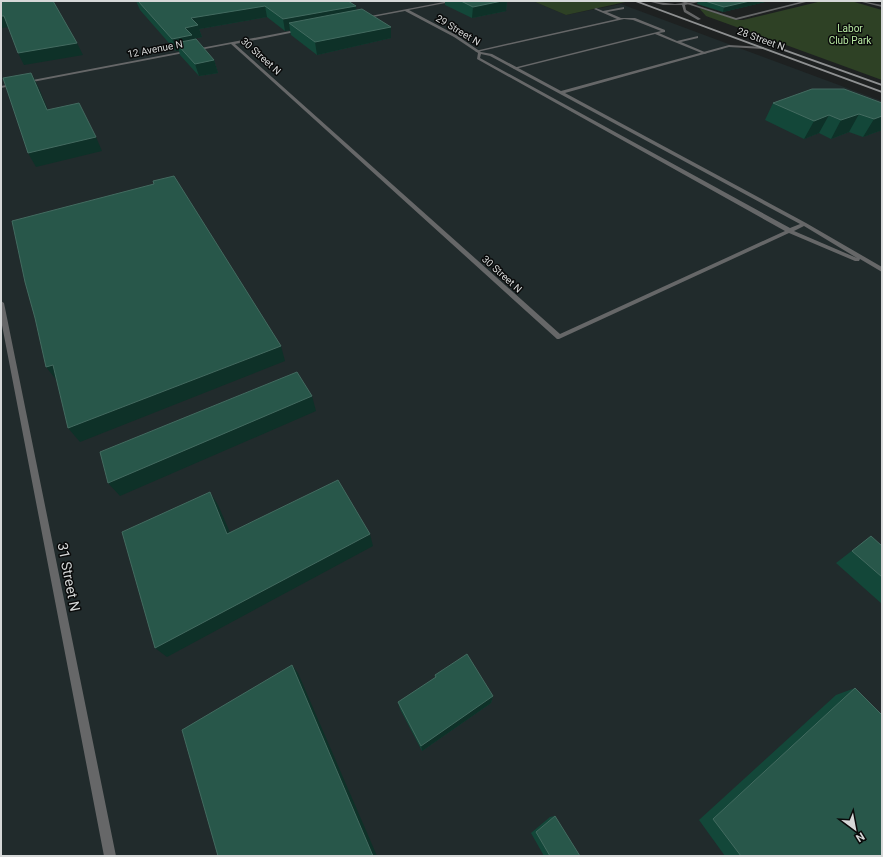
<svg xmlns="http://www.w3.org/2000/svg" width="883" height="857" font-family="Roboto,sans-serif">
<style>
.built{fill:#212b2c}
.green{fill:#2e4125}
.lines{fill:none;stroke-linecap:round;stroke-linejoin:round}
.service{fill:#666768;fill-rule:evenodd}
.minor{fill:#666768;fill-rule:evenodd}
.secondary{fill:#8e9091;fill-rule:evenodd}
.wall{fill:#134739}
.shaded-wall{fill:#0e3128}
.building{fill:#28574a;stroke:#436b60}
.labels{text-anchor:middle;dominant-baseline:central;stroke-width:3;stroke-linejoin:round;paint-order:stroke}
.far-park-label{font-size:10px;fill:#b9eaa3;stroke:#090a0a}
.far-street-label{font-size:10px;fill:#d6d8d8;stroke:#090a0a}
.near-street-label{font-size:14px;fill:#d6d8d8;stroke:#090a0a}
</style>
<rect width="100%" height="100%" fill="#1e2121"/>
<path class="built" d="M 1,1 L 533,1 L 566,15 L 621,4 L 882,101 L 882,856 L 1,856 Z"/>
<path class="green" d="M 533,1 L 630,1 L 566,15 Z
M 822,1 L 851,1 L 882,10 L 882,80 L 706,16 L 699,8 L 738,20 L 743,20 Z"/>
<g class="lines">
<path class="service" d="M 678,1 L 683,1 L 736,18 L 804,1 L 810,1 L 736,20 Z
M 624,7 L 624,9 L 607,12 L 621,18 L 635,18 L 665,30 L 665,32 L 659,33 L 677,41 L 698,36 L 698,38 L 681,42 L 707,53 L 704,54 L 655,34 L 515,69 L 513,68 L 661,31 L 633,20 L 624,19 L 477,52 L 475,51 L 617,19 L 594,9 L 596,8 L 603,11 Z"/>
<path class="minor" d="M 449,1 L 456,1 L 409,10 L 456,35 L 481,52 L 492,54 L 561,91 L 729,45 L 764,47 L 763,49 L 729,47 L 565,93 L 806,223 L 882,267 L 882,272 L 860,259 L 859,261 L 855,261 L 789,233 L 559,339 L 557,339 L 231,44 L 1,88 L 1,86 L 301,29 L 300,31 L 235,44 L 560,334 L 785,231 L 477,59 L 478,53 L 454,37 L 405,11 L 362,19 L 360,18 ZM 481,54 L 490,56 L 800,224 L 790,228 L 480,58 ZM 804,226 L 857,258 L 794,231 Z
M 647,1 L 675,4 L 703,1 L 685,5 L 686,10 L 701,19 L 698,20 L 684,12 L 682,5 L 663,5 Z
M 861,1 L 882,5 L 882,7 L 862,2 Z
M 1,301 L 4,303 L 116,856 L 104,856 L 1,320 Z"/>
<path class="secondary" d="M 633,1 L 638,1 L 882,91 L 882,93 Z
M 784,49 L 882,84 L 882,86 L 784,51 Z"/>
</g>
<path class="wall" d="M 136,1 L 348,1 L 356,11 L 391,38 L 317,55 L 291,35 L 290,30 L 285,31 L 267,17 L 199,29 L 202,37 L 193,39 L 193,40 L 214,60 L 218,73 L 199,76 L 180,55 L 179,51 L 176,51 L 140,10 Z
M 445,1 L 507,1 L 506,11 L 472,18 L 445,5 Z
M 698,1 L 769,1 L 723,12 L 697,4 Z
M 773,103 L 882,103 L 882,130 L 863,137 L 849,132 L 831,139 L 819,133 L 804,139 L 765,120 Z
M 871,536 L 882,546 L 882,604 L 836,563 Z
M 435,675 L 493,696 L 491,703 L 422,751 L 400,709 L 398,702 L 435,678 Z
M 855,688 L 882,856 L 725,856 L 699,820 L 836,695 Z
M 555,816 L 580,856 L 544,856 L 531,833 L 550,817 Z"/>
<path class="shaded-wall" d="M 502,1 L 507,1 L 506,11 L 472,18 L 473,7 Z
M 750,1 L 769,1 L 723,12 L 724,7 Z
M 265,6 L 267,17 L 199,29 L 202,37 L 193,39 L 196,48 L 176,43 L 179,51 L 176,51 L 172,39 L 185,28 L 191,18 Z
M 356,6 L 357,17 L 289,23 L 290,30 L 285,31 L 283,19 Z
M 1,16 L 4,16 L 10,27 L 1,28 Z
M 391,27 L 391,38 L 317,55 L 315,42 Z
M 77,43 L 83,55 L 24,65 L 18,53 Z
M 214,60 L 218,73 L 199,76 L 195,64 Z
M 31,73 L 38,86 L 54,124 L 47,110 Z
M 859,114 L 849,132 L 831,139 L 841,120 Z
M 829,115 L 819,133 L 804,139 L 814,121 Z
M 882,116 L 882,130 L 863,137 L 874,119 Z
M 96,137 L 102,151 L 36,167 L 28,153 Z
M 281,346 L 285,361 L 80,442 L 68,428 Z
M 53,365 L 58,382 L 46,367 Z
M 312,396 L 316,411 L 120,496 L 108,483 Z
M 210,492 L 218,505 L 236,546 L 227,534 Z
M 370,534 L 373,546 L 167,657 L 155,648 Z
M 292,665 L 298,673 L 377,856 L 373,856 Z
M 493,696 L 491,703 L 422,751 L 421,746 Z"/>
<path class="building" d="M 1,1 L 53,1 L 77,43 L 18,53 L 4,16 L 1,16 Z
M 138,1 L 348,1 L 356,6 L 283,19 L 265,6 L 191,18 L 198,25 L 185,28 L 192,35 L 172,39 Z
M 461,1 L 502,1 L 473,7 Z
M 705,1 L 750,1 L 724,7 Z
M 362,9 L 391,27 L 315,42 L 289,23 Z
M 196,39 L 214,60 L 195,64 L 176,43 Z
M 31,73 L 47,110 L 79,103 L 96,137 L 28,153 L 3,78 Z
M 812,89 L 844,89 L 882,103 L 882,116 L 874,119 L 859,114 L 841,120 L 829,115 L 814,121 L 773,103 Z
M 174,176 L 281,346 L 68,428 L 53,365 L 46,367 L 35,318 L 25,282 L 12,221 L 154,184 L 153,181 Z
M 297,372 L 312,396 L 108,483 L 100,452 Z
M 338,480 L 370,534 L 155,648 L 122,532 L 210,492 L 227,534 Z
M 871,536 L 882,546 L 882,577 L 852,551 Z
M 467,654 L 493,696 L 421,746 L 398,702 L 436,677 L 435,675 Z
M 292,665 L 373,856 L 218,856 L 182,730 Z
M 855,688 L 882,715 L 882,856 L 741,856 L 713,819 Z
M 555,816 L 580,856 L 550,856 L 536,832 Z"/>
<g class="labels">
<g class="far-park-label">
<text x="850" y="28">Labor<tspan x="850" dy="12">Club Park</tspan></text>
</g>
<g class="far-street-label">
<text transform="translate(458 30) rotate(31)">29 Street N</text>
<text transform="translate(761 39) rotate(20)">28 Street N</text>
<text transform="translate(155 49) rotate(-11)">12 Avenue N</text>
<text transform="translate(261 56) rotate(42)">30 Street N</text>
<text transform="translate(502 274) rotate(42)">30 Street N</text>
</g>
<g class="near-street-label">
<text transform="translate(69 577) rotate(79)">31 Street N</text>
</g>
</g>
<rect width="883" height="857" fill="none" stroke="#d6d8d8" stroke-width="4"/>
<g transform="translate(855 829) rotate(148)" stroke="#090a0a" stroke-width="3" paint-order="stroke">
<path d="M0-3L7 15L0 10L-7 15Z" fill="#d6d8d8"/>
<text y="-6" font-size="11" font-weight="bold" text-anchor="middle" fill="#d6d8d8">N</text>
</g>
</svg>
